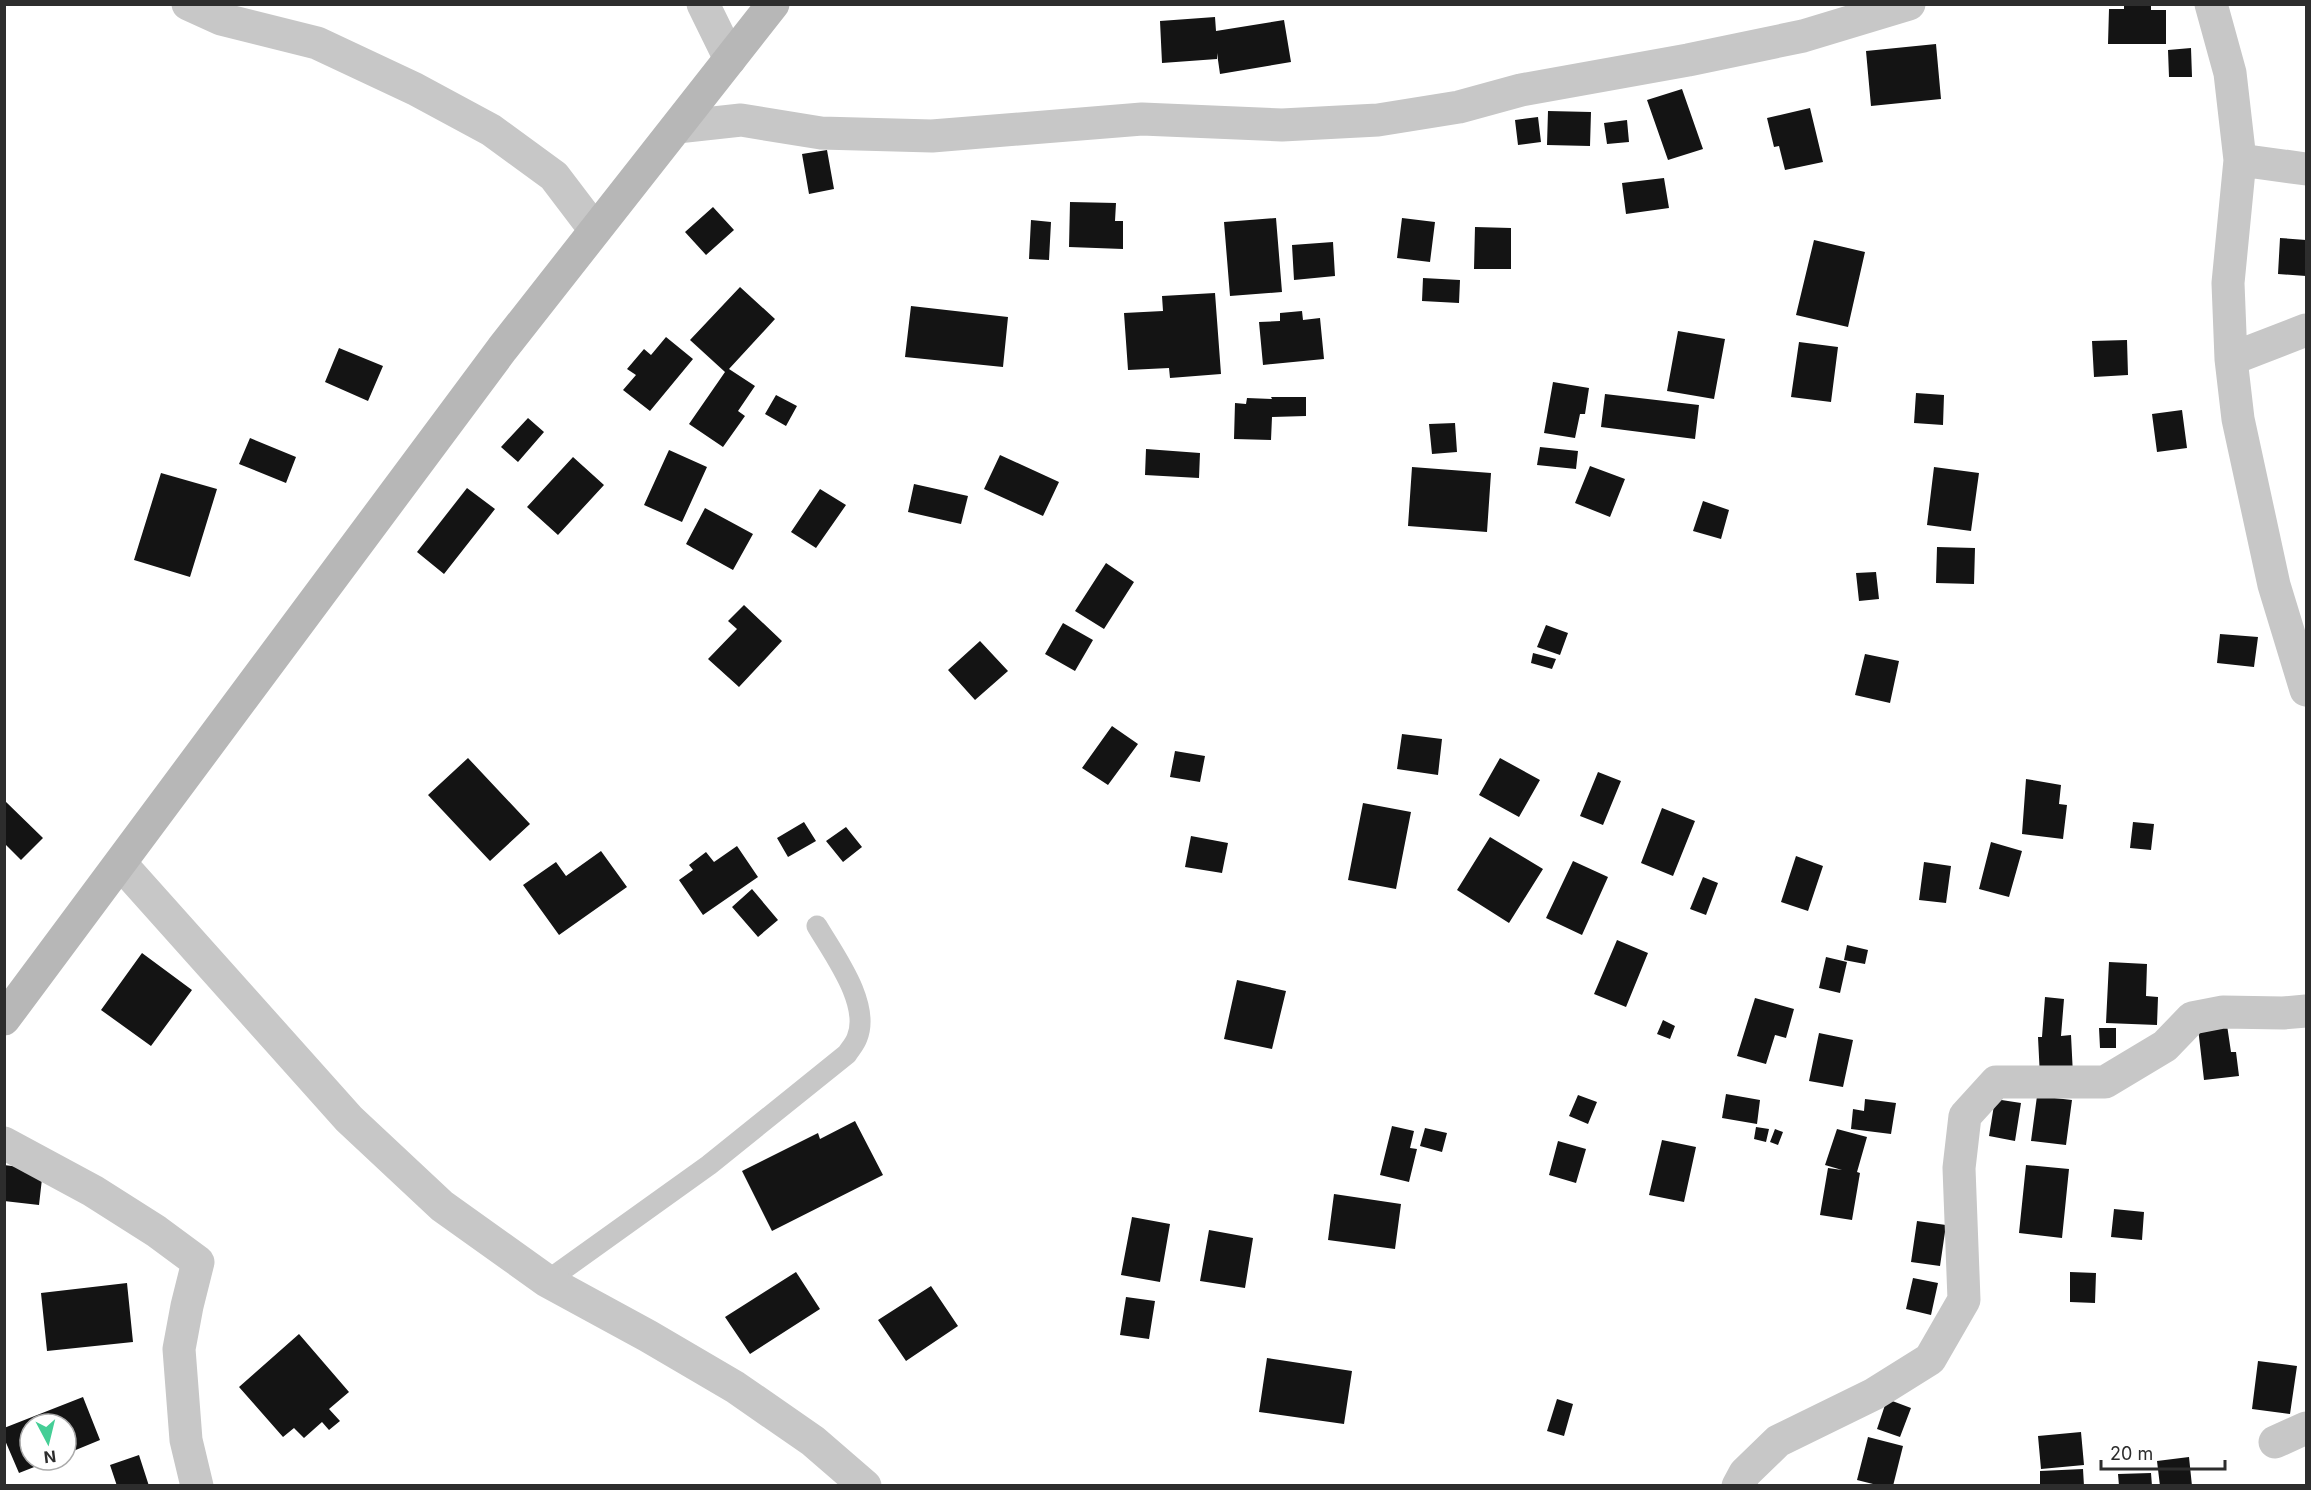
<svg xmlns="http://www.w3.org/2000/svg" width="2311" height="1490" font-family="Inter,sans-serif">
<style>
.building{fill:#141414}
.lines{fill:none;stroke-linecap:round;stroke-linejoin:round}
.lane{stroke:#c7c7c7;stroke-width:21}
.street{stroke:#c7c7c7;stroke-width:33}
.secondary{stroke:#b7b7b7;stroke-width:33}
</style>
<rect width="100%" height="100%" fill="#fff"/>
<path class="building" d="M 2124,4 L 2151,4 L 2151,10 L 2166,10 L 2166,44 L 2108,44 L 2109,9 L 2124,9 Z
M 1215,17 L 1216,31 L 1284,20 L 1291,62 L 1220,74 L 1217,53 L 1217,59 L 1162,63 L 1160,21 Z
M 1936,44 L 1941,99 L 1871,106 L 1866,51 Z
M 2191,48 L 2192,77 L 2169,77 L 2168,50 Z
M 1682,89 L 1703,149 L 1668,160 L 1647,100 Z
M 1810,108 L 1823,162 L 1785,170 L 1779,146 L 1774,147 L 1767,118 Z
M 1548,111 L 1591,112 L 1590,146 L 1547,145 Z
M 1538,117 L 1541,142 L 1518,145 L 1515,120 Z
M 1627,120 L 1629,142 L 1607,144 L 1604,123 Z
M 827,150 L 834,189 L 809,194 L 802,154 Z
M 1664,178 L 1669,208 L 1626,214 L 1622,183 Z
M 1070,202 L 1116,203 L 1115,221 L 1123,221 L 1123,249 L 1069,247 Z
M 713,207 L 734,230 L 706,255 L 685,232 Z
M 1276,218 L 1282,292 L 1230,296 L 1224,222 Z
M 1402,218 L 1435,222 L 1430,262 L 1397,258 Z
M 1031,220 L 1051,222 L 1049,260 L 1029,259 Z
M 1475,227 L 1511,228 L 1511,269 L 1474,269 Z
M 2280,238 L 2306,240 L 2306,276 L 2278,274 Z
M 1814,240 L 1865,252 L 1848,327 L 1796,315 Z
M 1333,242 L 1335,276 L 1294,280 L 1292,245 Z
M 1423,278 L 1460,280 L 1459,303 L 1422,301 Z
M 740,287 L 775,319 L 729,369 L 755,386 L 738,411 L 745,416 L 723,447 L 689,424 L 725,372 L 690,340 Z
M 1215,293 L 1221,374 L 1170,378 L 1169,368 L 1128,370 L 1124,313 L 1163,311 L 1162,296 Z
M 911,306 L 1008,317 L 1003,367 L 905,357 Z
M 1302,311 L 1303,320 L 1320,318 L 1324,359 L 1263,365 L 1259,322 L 1280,321 L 1280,313 Z
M 1678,331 L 1725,339 L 1714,399 L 1667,391 Z
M 666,337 L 693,359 L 650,411 L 623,390 L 636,375 L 627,369 L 644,349 L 651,355 Z
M 2127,340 L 2128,375 L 2094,377 L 2092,341 Z
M 1799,342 L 1838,347 L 1831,402 L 1791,397 Z
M 339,348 L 383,366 L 368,401 L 325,382 Z
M 1553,382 L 1589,388 L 1585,414 L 1580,414 L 1575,438 L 1544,433 Z
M 1916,393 L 1944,395 L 1943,425 L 1914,423 Z
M 1605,394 L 1699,405 L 1695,439 L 1601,427 Z
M 776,395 L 797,406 L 786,426 L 765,414 Z
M 1271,397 L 1306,397 L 1306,416 L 1272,417 L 1271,440 L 1234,439 L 1235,403 L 1246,404 L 1247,398 L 1272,399 Z
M 2182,410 L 2187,448 L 2157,452 L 2152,414 Z
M 528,418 L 544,432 L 518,462 L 501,447 Z
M 1455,423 L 1457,452 L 1432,454 L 1429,424 Z
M 250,438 L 296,457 L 286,483 L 239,464 Z
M 1540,447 L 1578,451 L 1576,469 L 1537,465 Z
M 1146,449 L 1200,453 L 1199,478 L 1145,475 Z
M 669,450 L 707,467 L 682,522 L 644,505 Z
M 1000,455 L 1059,482 L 1043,516 L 984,489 Z
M 573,457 L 604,485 L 558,535 L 527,507 Z
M 1590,466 L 1625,479 L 1610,517 L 1575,503 Z
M 1412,467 L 1491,473 L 1487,532 L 1408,526 Z
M 1934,467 L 1979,473 L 1971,531 L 1927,525 Z
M 161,473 L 217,489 L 190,577 L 134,560 Z
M 914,484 L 968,496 L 961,524 L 908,512 Z
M 467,488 L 495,509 L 444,574 L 417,552 Z
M 820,489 L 846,505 L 816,548 L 791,532 Z
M 1703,501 L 1729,510 L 1721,539 L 1693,531 Z
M 705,508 L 753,534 L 733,570 L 686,544 Z
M 1937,547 L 1975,548 L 1974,584 L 1936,583 Z
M 1106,563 L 1134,582 L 1104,629 L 1075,611 Z
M 1876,572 L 1879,599 L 1859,601 L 1856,573 Z
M 744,605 L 782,641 L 739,687 L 708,659 L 737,629 L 728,621 Z
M 1063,623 L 1093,640 L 1075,671 L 1045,654 Z
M 1546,625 L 1568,633 L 1560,655 L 1537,647 Z
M 2220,634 L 2258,637 L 2254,667 L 2217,663 Z
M 980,641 L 1008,671 L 975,700 L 948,670 Z
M 1533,653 L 1556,659 L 1552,669 L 1531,663 Z
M 1865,654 L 1899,661 L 1890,703 L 1855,695 Z
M 1112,726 L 1138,744 L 1108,785 L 1082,768 Z
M 1402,734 L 1442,739 L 1438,775 L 1397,769 Z
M 1175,751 L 1205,756 L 1200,782 L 1170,777 Z
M 468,758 L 530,824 L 490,861 L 428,795 Z
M 1500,758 L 1540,780 L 1519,817 L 1479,795 Z
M 1598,772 L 1621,781 L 1603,825 L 1580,816 Z
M 2026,779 L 2061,785 L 2059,804 L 2067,805 L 2063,839 L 2022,834 Z
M 4,800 L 43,838 L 21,860 L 4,843 Z
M 1363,803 L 1411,812 L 1396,889 L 1348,880 Z
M 1662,808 L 1695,821 L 1673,876 L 1641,863 Z
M 804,822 L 816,841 L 788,857 L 777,838 Z
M 2133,822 L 2154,824 L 2151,850 L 2130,848 Z
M 846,827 L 862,847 L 843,862 L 826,841 Z
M 1191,836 L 1228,843 L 1222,873 L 1185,867 Z
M 1490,837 L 1543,869 L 1509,923 L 1457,890 Z
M 1991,842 L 2022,851 L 2009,897 L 1979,889 Z
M 737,846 L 758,877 L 703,915 L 679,880 L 693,870 L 689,865 L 706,852 L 714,862 Z
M 601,851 L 627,887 L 559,935 L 523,885 L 556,862 L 566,876 Z
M 1796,856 L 1823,866 L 1808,911 L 1781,902 Z
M 1573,861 L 1608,877 L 1582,935 L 1546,918 Z
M 1924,862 L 1951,866 L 1946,903 L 1919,900 Z
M 1703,877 L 1718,883 L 1706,915 L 1690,909 Z
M 752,889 L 778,920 L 758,937 L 732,907 Z
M 1617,940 L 1648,953 L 1626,1007 L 1594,994 Z
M 1847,945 L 1868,950 L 1865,964 L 1844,960 Z
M 142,953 L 192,990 L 151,1046 L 101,1010 Z
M 1826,957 L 1847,962 L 1840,993 L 1819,988 Z
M 2109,962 L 2147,964 L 2146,996 L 2158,997 L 2157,1025 L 2106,1023 Z
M 1237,980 L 1286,991 L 1272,1049 L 1224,1039 Z
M 2045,997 L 2064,999 L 2061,1036 L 2071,1035 L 2073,1075 L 2040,1077 L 2038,1037 L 2042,1037 Z
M 1755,998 L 1794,1009 L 1786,1038 L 1775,1035 L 1766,1064 L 1737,1056 Z
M 1663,1020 L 1675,1026 L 1670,1039 L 1657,1034 Z
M 2227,1025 L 2231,1052 L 2236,1052 L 2239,1076 L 2204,1080 L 2198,1028 Z
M 2099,1028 L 2116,1028 L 2116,1048 L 2100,1048 Z
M 1819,1033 L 1853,1040 L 1843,1087 L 1809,1081 Z
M 1726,1094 L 1760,1100 L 1757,1124 L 1722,1118 Z
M 1578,1095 L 1597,1102 L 1588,1124 L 1569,1116 Z
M 2037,1096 L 2072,1100 L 2066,1145 L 2031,1141 Z
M 1865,1099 L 1896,1103 L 1891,1134 L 1851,1129 L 1853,1109 L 1864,1111 Z
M 1995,1099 L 2021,1103 L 2015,1141 L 1989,1136 Z
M 855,1121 L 883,1175 L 772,1231 L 742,1171 L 818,1133 L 820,1139 Z
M 1392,1126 L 1414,1131 L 1410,1148 L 1417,1149 L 1409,1182 L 1380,1175 Z
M 1756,1127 L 1769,1129 L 1766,1142 L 1754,1139 Z
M 1425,1128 L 1447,1133 L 1442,1152 L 1420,1146 Z
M 1775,1129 L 1783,1132 L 1778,1145 L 1770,1142 Z
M 1837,1129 L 1867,1137 L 1857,1172 L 1860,1173 L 1852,1220 L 1820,1215 L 1828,1168 L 1842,1170 L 1825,1165 Z
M 1662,1140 L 1696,1147 L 1684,1202 L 1649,1195 Z
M 1558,1141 L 1586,1149 L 1576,1183 L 1549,1175 Z
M 4,1165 L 43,1170 L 39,1205 L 4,1201 Z
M 2026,1165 L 2069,1169 L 2062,1238 L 2019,1233 Z
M 1334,1194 L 1401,1204 L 1395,1249 L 1328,1240 Z
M 2114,1209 L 2144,1212 L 2142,1240 L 2111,1237 Z
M 1132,1217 L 1170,1224 L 1160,1282 L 1121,1275 Z
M 1917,1221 L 1946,1225 L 1940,1266 L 1911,1262 Z
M 1209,1230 L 1253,1238 L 1245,1288 L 1200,1281 Z
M 796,1272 L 820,1309 L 750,1354 L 725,1317 Z
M 2070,1272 L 2096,1273 L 2095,1303 L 2070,1302 Z
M 1913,1278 L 1938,1283 L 1931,1315 L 1906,1309 Z
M 127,1283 L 133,1342 L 47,1351 L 41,1293 Z
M 931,1286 L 958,1326 L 906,1361 L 878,1320 Z
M 1126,1297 L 1155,1301 L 1149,1339 L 1120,1335 Z
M 299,1334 L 349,1392 L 329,1409 L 340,1421 L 329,1430 L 322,1422 L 304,1438 L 294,1428 L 283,1437 L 239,1387 Z
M 1267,1358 L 1352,1371 L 1344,1424 L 1259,1412 Z
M 2258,1361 L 2297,1366 L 2290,1414 L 2252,1409 Z
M 83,1397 L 100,1440 L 66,1454 L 66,1424 L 30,1424 L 30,1460 L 52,1460 L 19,1473 L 4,1438 L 4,1428 Z
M 1557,1399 L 1573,1404 L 1564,1436 L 1547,1431 Z
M 1887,1399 L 1911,1408 L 1900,1437 L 1877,1429 Z
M 2081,1432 L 2084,1465 L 2041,1469 L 2038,1436 Z
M 1868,1437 L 1903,1446 L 1893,1486 L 1881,1486 L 1857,1480 Z
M 139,1455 L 149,1486 L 117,1486 L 110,1465 Z
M 2189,1457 L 2192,1486 L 2160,1486 L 2157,1461 Z
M 2083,1469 L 2084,1486 L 2040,1486 L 2040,1471 Z
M 2151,1473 L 2152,1486 L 2119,1486 L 2118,1474 Z"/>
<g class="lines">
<path class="lane" d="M 547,1281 L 709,1165 L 847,1054 C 850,1049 855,1044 857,1038 C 871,1004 834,955 817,926"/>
<path class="street" d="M 188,4 L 221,19 L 317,43 L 415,89 L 491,130 L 554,176 L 595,230
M 703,4 L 730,59
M 2211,4 L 2230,73 L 2240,160 L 2228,283 L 2231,359 L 2238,419 L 2274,585 L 2306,690
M 677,127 L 741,120 L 821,133 L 932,136 L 1142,119 L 1282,125 L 1378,120 L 1459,107 L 1521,90 L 1688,60 L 1803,36 L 1909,4
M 2240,160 L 2306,169
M 2231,359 L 2306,330
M 121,864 L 349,1119 L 442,1206 L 547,1281 L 648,1336 L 735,1387 L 813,1441 L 865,1486
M 4,1143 L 93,1191 L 156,1231 L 198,1262 L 187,1306 L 179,1349 L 186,1440 L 197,1486
M 2275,1442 L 2306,1428
M 1738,1486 L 1745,1473 L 1778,1441 L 1874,1394 L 1930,1359 L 1964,1300 L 1959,1168 L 1965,1116 L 1996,1082 L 2105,1082 L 2165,1046 L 2192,1018 L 2223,1012 L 2283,1013 L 2306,1011"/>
<path class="secondary" d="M 4,1019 L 502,349 L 773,4"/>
</g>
<rect width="2311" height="1490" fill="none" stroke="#2d2d2d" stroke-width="12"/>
<g transform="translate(48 1442) rotate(173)"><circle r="28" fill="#ffffff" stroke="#ababab" stroke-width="1.5"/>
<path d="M0-4.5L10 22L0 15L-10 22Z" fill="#45ce96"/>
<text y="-9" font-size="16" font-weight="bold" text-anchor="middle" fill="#2d2d2d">N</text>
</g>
<path d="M2101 1460v9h124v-9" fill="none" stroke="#2d2d2d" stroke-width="3"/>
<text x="2110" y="1460" font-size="18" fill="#2d2d2d" stroke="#ffffff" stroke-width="4.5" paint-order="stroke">20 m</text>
</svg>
